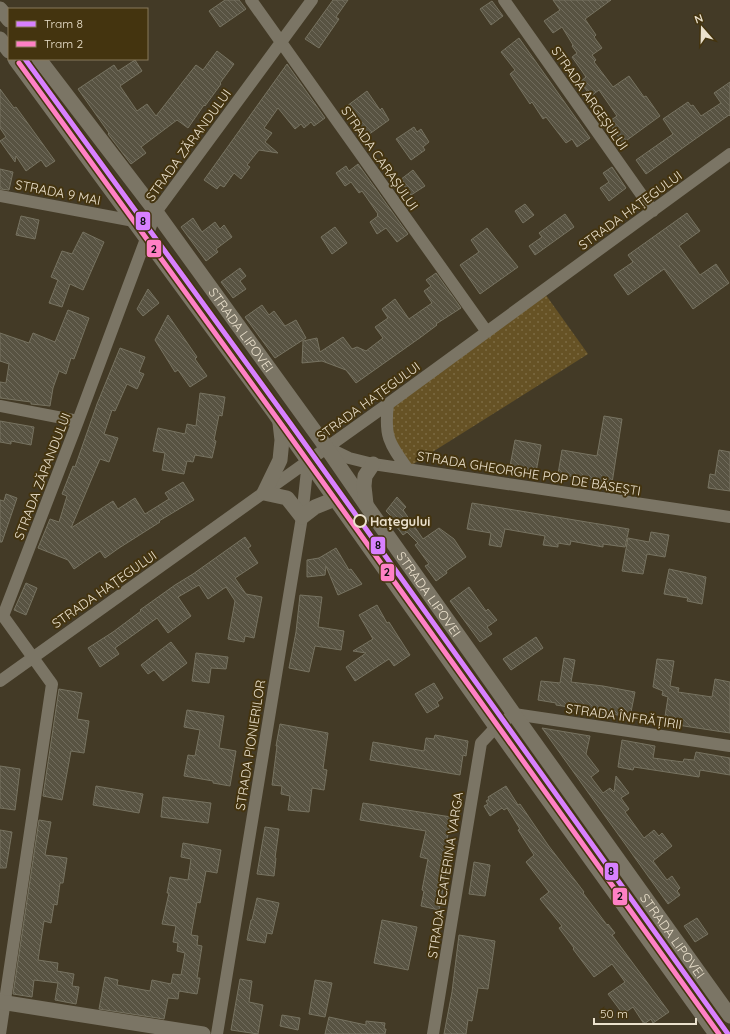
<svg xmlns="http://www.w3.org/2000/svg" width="730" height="1034" font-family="Quicksand,sans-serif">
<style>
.green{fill:url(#green-dots)}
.building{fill:url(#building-back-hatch);stroke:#777361}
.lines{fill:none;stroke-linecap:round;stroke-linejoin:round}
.minor{stroke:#7b7565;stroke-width:12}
.tertiary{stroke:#7b7565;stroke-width:15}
.tram-1-casing{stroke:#44340f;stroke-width:8}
.tram-2-casing{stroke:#44340f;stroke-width:8}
.tram-1{stroke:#d880ff;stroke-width:5}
.tram-2{stroke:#ff80c5;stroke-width:5}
.stop-dot{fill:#44340f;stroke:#ebe1cd;stroke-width:2}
.labels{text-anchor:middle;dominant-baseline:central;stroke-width:4;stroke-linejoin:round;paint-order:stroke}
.street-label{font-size:13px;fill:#ebe1cd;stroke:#44340f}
.stop-label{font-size:13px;font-weight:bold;fill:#ebe1cd;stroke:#44340f;text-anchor:start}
.line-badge{stroke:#44340f;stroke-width:1.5}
.pale-badge-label{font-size:11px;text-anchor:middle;font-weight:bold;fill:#111}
</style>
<defs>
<pattern id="green-dots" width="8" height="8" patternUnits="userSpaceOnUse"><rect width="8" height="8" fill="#665225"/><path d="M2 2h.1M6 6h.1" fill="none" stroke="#7c6b43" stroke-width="1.8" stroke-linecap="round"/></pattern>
<pattern id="building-back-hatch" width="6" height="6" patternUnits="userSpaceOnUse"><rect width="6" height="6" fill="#585342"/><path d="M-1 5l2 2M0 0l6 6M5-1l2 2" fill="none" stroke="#706b5c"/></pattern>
</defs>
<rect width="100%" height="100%" fill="#433a26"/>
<path class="green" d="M 543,291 L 588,354 L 407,468 L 392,447 L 388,404 Z"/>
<path class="building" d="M 225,0 L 239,0 L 246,9 L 220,27 L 209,11 Z
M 333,0 L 348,0 L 336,17 L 339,19 L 319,48 L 305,39 Z
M 553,0 L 611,0 L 585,19 L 596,35 L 594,37 L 602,48 L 592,55 L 596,60 L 594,62 L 613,87 L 629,76 L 644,97 L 646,96 L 660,116 L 623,143 L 608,122 L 617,116 L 599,90 L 591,96 L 580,82 L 586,77 L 572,57 L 577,53 L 572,46 L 573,45 L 562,27 L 553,33 L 544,21 L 560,10 Z
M 492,1 L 503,16 L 491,25 L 480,9 Z
M 519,38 L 590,138 L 577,147 L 572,139 L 566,143 L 546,117 L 543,119 L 532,102 L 530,104 L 510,74 L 515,70 L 501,52 Z
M 217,51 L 234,64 L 220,83 L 221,84 L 205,106 L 204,105 L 188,128 L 177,120 L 141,147 L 146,153 L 131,164 L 108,134 L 109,133 L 78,89 L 114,65 L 118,71 L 135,60 L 142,71 L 120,86 L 137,111 L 147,104 L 156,116 L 196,65 L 203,70 Z
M 287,64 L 325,118 L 314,126 L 311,122 L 304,128 L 301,124 L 295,129 L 278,108 L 264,128 L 272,133 L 265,142 L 278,153 L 259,150 L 247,165 L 250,167 L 241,179 L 234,173 L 224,187 L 220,185 L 217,189 L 204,180 Z
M 730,82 L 730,116 L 729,115 L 646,174 L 636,160 L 673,134 L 663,119 L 688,102 L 691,106 L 693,105 L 701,116 L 721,103 L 714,93 Z
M 0,89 L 14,108 L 16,107 L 55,161 L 46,167 L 41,160 L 26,171 L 16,156 L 15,162 L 0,141 L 6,137 L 0,128 Z
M 367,91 L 380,110 L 382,108 L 389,120 L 368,135 L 347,106 Z
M 414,127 L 417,132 L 421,129 L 429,142 L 423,147 L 425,150 L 411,160 L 396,139 Z
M 358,164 L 408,234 L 397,242 L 386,228 L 377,234 L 370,222 L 378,216 L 377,215 L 378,214 L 362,191 L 359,193 L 351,182 L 345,186 L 336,173 L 346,166 L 349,171 Z
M 612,167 L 626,188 L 609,201 L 600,188 L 609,182 L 603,173 Z
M 0,169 L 13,172 L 9,190 L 0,189 Z
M 413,170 L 425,186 L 411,195 L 400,180 Z
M 525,204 L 534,215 L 523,223 L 515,211 Z
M 687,213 L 700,231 L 679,246 L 700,275 L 716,264 L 729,283 L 693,309 L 664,269 L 628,295 L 614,275 L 633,262 L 628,255 Z
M 565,214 L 574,227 L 535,255 L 529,246 L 542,237 L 539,233 Z
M 21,216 L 39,220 L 35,239 L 16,235 Z
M 193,218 L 202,232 L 215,222 L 220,229 L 224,225 L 232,237 L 216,249 L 218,252 L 206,261 L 181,227 Z
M 335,227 L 347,243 L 332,254 L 321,237 Z
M 487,228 L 518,267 L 480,294 L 460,265 L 479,252 L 471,240 Z
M 83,232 L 104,242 L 83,290 L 70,284 L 62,307 L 49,303 L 58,280 L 51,277 L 62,251 L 72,254 Z
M 240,268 L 246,276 L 240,281 L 246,289 L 233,298 L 221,282 Z
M 436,273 L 461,308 L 436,324 L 437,325 L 421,337 L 356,383 L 346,370 L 322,361 L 302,363 L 303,341 L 317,338 L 320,352 L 343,337 L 352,349 L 357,347 L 366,351 L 383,338 L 375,327 L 388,318 L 382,309 L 395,299 L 409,319 L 432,303 L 424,291 L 431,286 L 426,280 Z
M 148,289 L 159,303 L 143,316 L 137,309 Z
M 262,305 L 269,315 L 274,311 L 285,326 L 296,320 L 306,338 L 275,358 L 245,317 Z
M 68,310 L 89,318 L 74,359 L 71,358 L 66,374 L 59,371 L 53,388 L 50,406 L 31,404 L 31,402 L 0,398 L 0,382 L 6,383 L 9,364 L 0,361 L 0,333 L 29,343 L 33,333 L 55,342 Z
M 168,315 L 197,357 L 195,359 L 207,376 L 190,387 L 178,370 L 175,372 L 155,340 Z
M 120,348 L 145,357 L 139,372 L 144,374 L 137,389 L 127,384 L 115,411 L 112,410 L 104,434 L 118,438 L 109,462 L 100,459 L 71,528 L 113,501 L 118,509 L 135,498 L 145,514 L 169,499 L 165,493 L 183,482 L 194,500 L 159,521 L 160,522 L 119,548 L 105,558 L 100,551 L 74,569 L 68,560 L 38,548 L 50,519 L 59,522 L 67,496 L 62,494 L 73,466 L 75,467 L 97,404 Z
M 200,393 L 225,397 L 222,416 L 219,415 L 214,440 L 216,441 L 212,458 L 195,455 L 193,462 L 187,461 L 184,474 L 162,470 L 165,453 L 153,451 L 158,428 L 185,434 L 187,424 L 196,426 Z
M 604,416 L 622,419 L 612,483 L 558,474 L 562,450 L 597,456 Z
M 0,421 L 34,427 L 31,445 L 11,441 L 11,444 L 0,442 Z
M 515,440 L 541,445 L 536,472 L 510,466 Z
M 719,450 L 730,452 L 730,491 L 708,488 L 710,474 L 715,475 Z
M 6,494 L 17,498 L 2,542 L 0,542 L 0,500 L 4,501 Z
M 397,497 L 406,507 L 403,510 L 423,539 L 439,528 L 454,539 L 466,557 L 446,571 L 447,573 L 436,581 L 425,566 L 429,564 L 415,545 L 418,543 L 407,532 L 403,535 L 396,526 L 399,524 L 386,511 Z
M 472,503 L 629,529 L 625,547 L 603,544 L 603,547 L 571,541 L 570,545 L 558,543 L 558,547 L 543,545 L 545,536 L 505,529 L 501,547 L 489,545 L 491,533 L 467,529 Z
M 651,532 L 669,535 L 665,557 L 647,554 L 643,574 L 622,571 L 628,538 L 649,542 Z
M 245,537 L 251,546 L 248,548 L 258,563 L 235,578 L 246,594 L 262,597 L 254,638 L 245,636 L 244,642 L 228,639 L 235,601 L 226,587 L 208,599 L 199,585 L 178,597 L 191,616 L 168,633 L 157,618 L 115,648 L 119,654 L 100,667 L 88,648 L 113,632 L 141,611 L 140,610 L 175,585 L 193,574 Z
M 336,548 L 349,570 L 351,569 L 362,584 L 338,595 L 326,566 L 325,575 L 307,577 L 307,560 L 319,558 Z
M 669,569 L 706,577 L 702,604 L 687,601 L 688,598 L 664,594 Z
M 26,583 L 37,588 L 26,615 L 14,610 Z
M 469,587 L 486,611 L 488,609 L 497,620 L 487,627 L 492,634 L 480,642 L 450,601 Z
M 300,595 L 322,597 L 318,627 L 344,631 L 341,650 L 315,646 L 309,672 L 289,668 L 296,632 Z
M 377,605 L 387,623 L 389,622 L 410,655 L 394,666 L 389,659 L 355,681 L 346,667 L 366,653 L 353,651 L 373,639 L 359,615 Z
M 536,637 L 543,648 L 511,670 L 503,659 Z
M 171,642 L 187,663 L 163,681 L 154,670 L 148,674 L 141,665 Z
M 196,653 L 228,657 L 226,669 L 211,668 L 209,683 L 192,681 Z
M 564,658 L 575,660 L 571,682 L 603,686 L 635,692 L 630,717 L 556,705 L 556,703 L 538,700 L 541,681 L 560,683 Z
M 657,659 L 674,661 L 670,686 L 679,688 L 678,692 L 712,697 L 715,679 L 730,682 L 730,733 L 664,723 L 668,697 L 662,695 L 663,691 L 653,687 Z
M 434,683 L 443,698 L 437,702 L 439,706 L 427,713 L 415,694 Z
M 59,689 L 82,693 L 77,719 L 89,721 L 84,753 L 71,751 L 62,800 L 43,796 Z
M 187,710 L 224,716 L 219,748 L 236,751 L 230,786 L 213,783 L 213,781 L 184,776 L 188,755 L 195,756 L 200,730 L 184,727 Z
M 280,724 L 328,733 L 323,769 L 327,770 L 324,790 L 312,788 L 309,812 L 288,810 L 290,796 L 281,794 L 282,786 L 272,785 L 277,746 L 276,746 Z
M 542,728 L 590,736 L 586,754 L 599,771 L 591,777 L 603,793 L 610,788 L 614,792 L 616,776 L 629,793 L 621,798 L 629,809 L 625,812 L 644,838 L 654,830 L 659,836 L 662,833 L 672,846 L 653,861 L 667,880 L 672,876 L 680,888 L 677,891 L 680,895 L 668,904 Z
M 435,735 L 468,741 L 466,756 L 463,755 L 460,775 L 370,760 L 373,742 L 424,751 L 426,738 L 434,739 Z
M 622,740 L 655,746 L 653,758 L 683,762 L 684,759 L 694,760 L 696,752 L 730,758 L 730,775 L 700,770 L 699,777 L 634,767 L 633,770 L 618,767 Z
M 0,766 L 20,769 L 15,810 L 0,808 Z
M 96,786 L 143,794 L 139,813 L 93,805 Z
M 506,786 L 518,805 L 520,804 L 548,845 L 584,892 L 583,893 L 607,925 L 608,924 L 615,933 L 612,935 L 669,1012 L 653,1023 L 651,1019 L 644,1024 L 633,1007 L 623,1014 L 608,994 L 625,982 L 612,964 L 594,977 L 573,949 L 574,948 L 559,928 L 562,926 L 540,899 L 549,892 L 526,862 L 534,855 L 518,830 L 520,829 L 507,808 L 504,810 L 502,808 L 490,816 L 484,806 L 488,804 L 486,801 L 489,799 L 488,797 Z
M 163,797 L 211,803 L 208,823 L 161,817 Z
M 363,803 L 451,817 L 447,840 L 452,841 L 439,910 L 421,906 L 424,891 L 422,890 L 428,859 L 420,857 L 426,831 L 360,820 Z
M 39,820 L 51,822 L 45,855 L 67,858 L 63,883 L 60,883 L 57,905 L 54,904 L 51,923 L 44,921 L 38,960 L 58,963 L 57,971 L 74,974 L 72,986 L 79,987 L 76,1004 L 55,1000 L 58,983 L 34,980 L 32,997 L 13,994 Z
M 265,827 L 279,829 L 275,858 L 276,858 L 274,876 L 257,874 Z
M 0,830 L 12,832 L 6,868 L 0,868 Z
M 183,843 L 221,850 L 217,873 L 206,871 L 200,903 L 197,902 L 191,935 L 198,936 L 197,945 L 202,946 L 197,978 L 200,978 L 197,994 L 179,991 L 178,999 L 168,998 L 164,1019 L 99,1009 L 105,977 L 118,980 L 117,985 L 150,991 L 152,980 L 171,984 L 173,974 L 181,975 L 185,953 L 177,951 L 178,943 L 173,942 L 176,926 L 162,924 L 169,893 L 167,893 L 170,877 L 188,880 L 191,859 L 181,857 Z
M 474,862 L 490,865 L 485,896 L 469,894 Z
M 257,898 L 279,903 L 272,934 L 267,933 L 265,943 L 247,940 L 251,920 L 252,920 Z
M 697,918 L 708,934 L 695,942 L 684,926 Z
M 382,920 L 417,927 L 408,970 L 374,963 Z
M 459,935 L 495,941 L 488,989 L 478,988 L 472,1021 L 468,1020 L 466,1034 L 444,1034 L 452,992 Z
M 240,979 L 252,981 L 249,1002 L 263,1005 L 258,1034 L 231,1030 Z
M 315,980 L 332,983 L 325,1017 L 309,1014 Z
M 282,1015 L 300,1018 L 298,1030 L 280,1026 Z
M 329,1017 L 366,1025 L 366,1021 L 385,1023 L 384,1029 L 386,1029 L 385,1034 L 325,1034 Z"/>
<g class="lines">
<path class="minor" d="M 251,0 L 487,332
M 504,0 L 653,211
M 0,196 L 134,221
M 388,404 C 384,436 389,443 407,468
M 0,406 L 78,421
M 326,447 L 349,458 L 373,464 L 730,517
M 0,681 L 388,404 L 730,154
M 0,1034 L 52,684 L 3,616 L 78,421 L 156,212 L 312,0
M 217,1034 L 302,517 L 308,461
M 433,1034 L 481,743 L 496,727 L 514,714 L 730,746"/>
<g class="tertiary">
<path d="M 0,9 L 9,20"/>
<path d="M 0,39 L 9,51"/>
<path d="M 15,59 L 273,411 L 496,727 L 716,1034"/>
<path id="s1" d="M 39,59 L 156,212 L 326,447 L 366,505 L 514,714 L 730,1016"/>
<path d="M 280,423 L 282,440 L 280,460 L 264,493 L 287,498 L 302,517 L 315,507 L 335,499"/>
<path d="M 366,504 L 364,486 L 365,476 L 373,464"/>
<path d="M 0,1002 L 203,1034"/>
</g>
<g class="tram-1-casing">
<path id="tram-1" d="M 25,59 L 290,423 L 728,1034"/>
</g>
<g class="tram-2-casing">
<path id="tram-2" d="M 19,63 L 284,428 L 719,1034"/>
</g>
<use href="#tram-1" class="tram-1"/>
<use href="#tram-2" class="tram-2"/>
</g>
<circle class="stop-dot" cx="360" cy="521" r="6"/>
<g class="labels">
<g class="street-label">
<text transform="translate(590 98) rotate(55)">STRADA ARGEȘULUI</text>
<text transform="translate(188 145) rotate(-54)">STRADA ZĂRANDULUI</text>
<text transform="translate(380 158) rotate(55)">STRADA CARAȘULUI</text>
<text transform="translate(58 192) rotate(11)">STRADA 9 MAI</text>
<text transform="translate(630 210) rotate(-36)">STRADA HAȚEGULUI</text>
<text stroke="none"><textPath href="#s1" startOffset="338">STRADA LIPOVEI</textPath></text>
<text transform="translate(368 401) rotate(-36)">STRADA HAȚEGULUI</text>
<text transform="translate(529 473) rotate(9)">STRADA GHEORGHE POP DE BĂSEȘTI</text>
<text transform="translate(42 476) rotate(-69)">STRADA ZĂRANDULUI</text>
<text transform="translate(104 589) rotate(-35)">STRADA HAȚEGULUI</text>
<text stroke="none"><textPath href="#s1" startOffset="662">STRADA LIPOVEI</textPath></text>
<text transform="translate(624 716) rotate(8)">STRADA ÎNFRĂȚIRII</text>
<text transform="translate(250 745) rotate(-81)">STRADA PIONIERILOR</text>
<text transform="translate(445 875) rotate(-81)">STRADA ECATERINA VARGA</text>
<text stroke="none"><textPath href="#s1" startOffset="1082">STRADA LIPOVEI</textPath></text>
</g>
<g class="stop-label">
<text x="370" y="521">Hațegului</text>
</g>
</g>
<g class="line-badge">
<rect x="135" y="211" width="16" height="20" rx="4" fill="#d880ff"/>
<rect x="146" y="239" width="16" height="19" rx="4" fill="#ff80c5"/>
<rect x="370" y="536" width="16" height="19" rx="4" fill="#d880ff"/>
<rect x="380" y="563" width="15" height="19" rx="4" fill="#ff80c5"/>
<rect x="604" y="862" width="15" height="19" rx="4" fill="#d880ff"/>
<rect x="612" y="887" width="16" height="19" rx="4" fill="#ff80c5"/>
</g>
<g class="pale-badge-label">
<text x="143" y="225">8</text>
<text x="154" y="253">2</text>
<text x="378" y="549">8</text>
<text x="387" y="576">2</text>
<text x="611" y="875">8</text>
<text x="620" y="900">2</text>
</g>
<rect x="8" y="8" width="140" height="52" fill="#44340f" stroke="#87795b"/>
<rect x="16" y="21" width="20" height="6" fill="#d880ff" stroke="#87795b"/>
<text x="44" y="28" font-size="12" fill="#ebe1cd">Tram 8</text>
<rect x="16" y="41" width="20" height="6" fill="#ff80c5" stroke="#87795b"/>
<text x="44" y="48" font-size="12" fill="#ebe1cd">Tram 2</text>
<g transform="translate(702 28) rotate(340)" stroke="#44340f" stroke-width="3" paint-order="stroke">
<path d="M0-3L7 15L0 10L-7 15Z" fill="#ebe1cd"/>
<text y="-6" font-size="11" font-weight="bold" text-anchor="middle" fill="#ebe1cd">N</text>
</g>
<path d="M594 1018v6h102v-6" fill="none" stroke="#ebe1cd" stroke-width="2"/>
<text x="600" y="1018" font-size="12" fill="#ebe1cd" stroke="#44340f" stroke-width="3" paint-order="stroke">50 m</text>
</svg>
